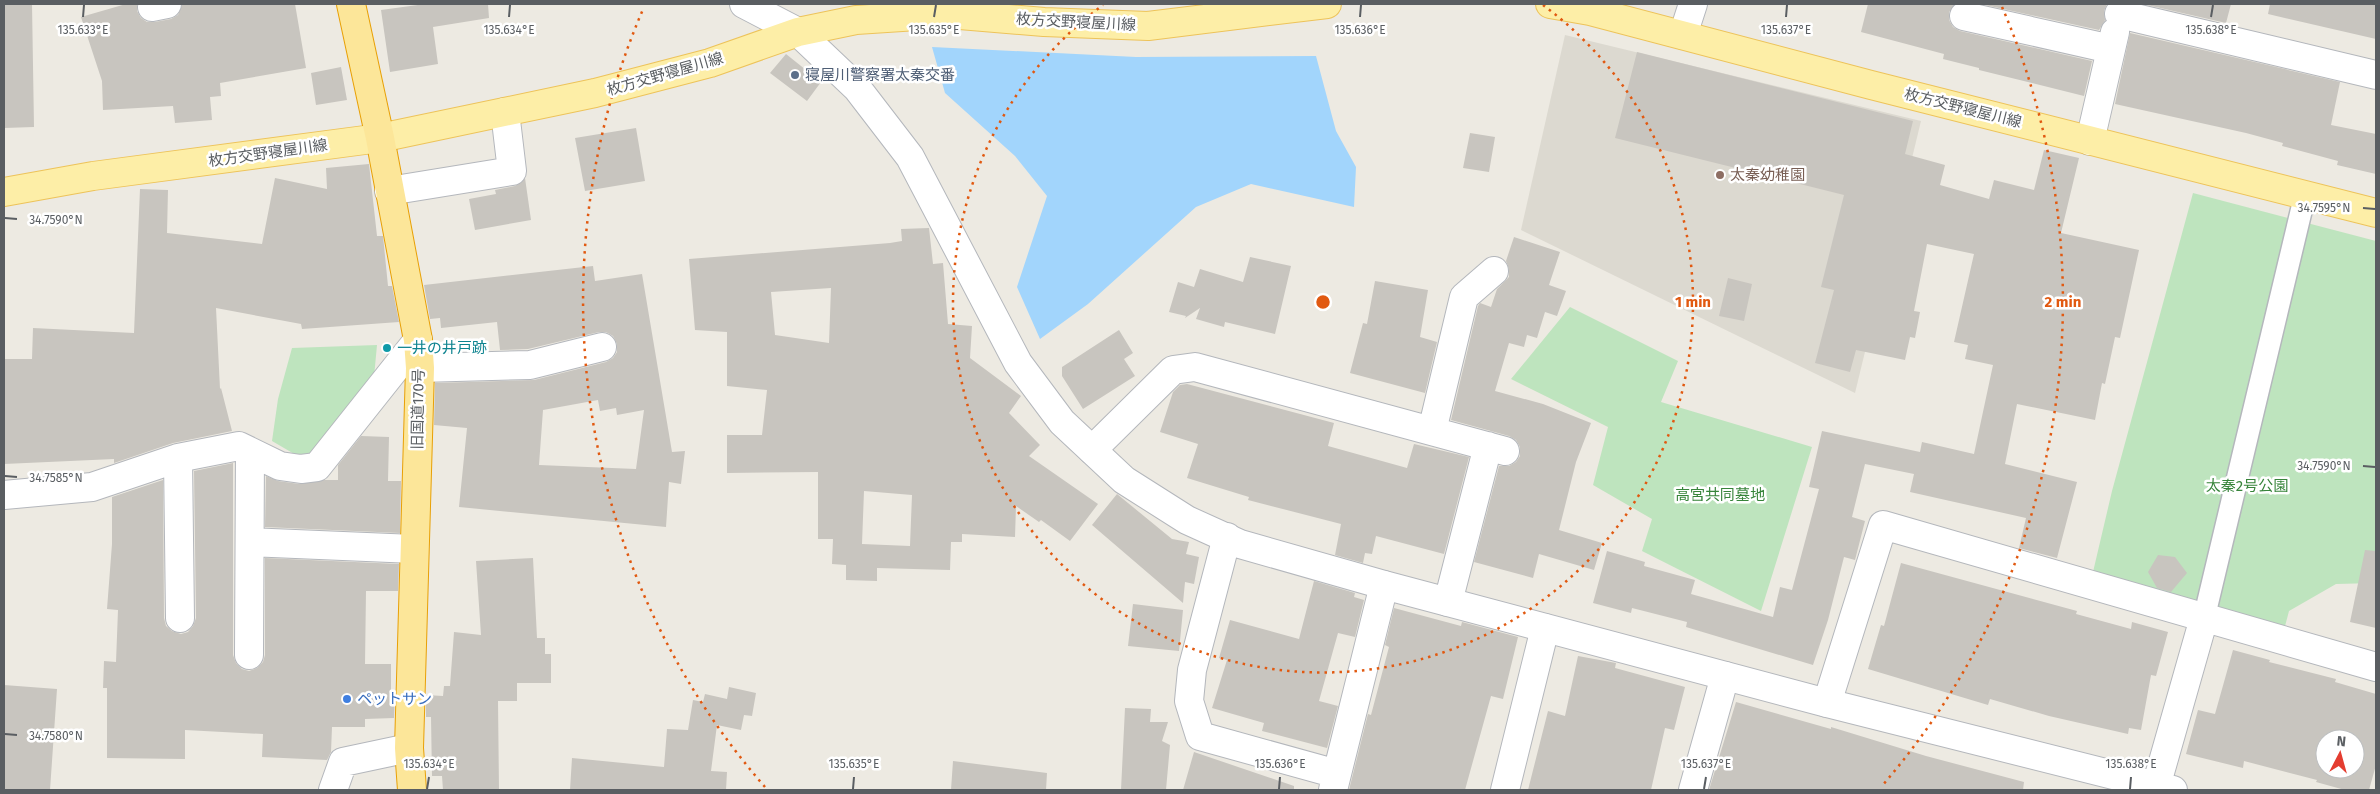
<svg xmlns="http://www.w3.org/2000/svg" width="2380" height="794" font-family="'Fira Sans','Noto Sans JP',sans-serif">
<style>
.education{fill:#dcd9d0}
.green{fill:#bee4be}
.water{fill:#a2d5fc}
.building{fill:#c8c5bf;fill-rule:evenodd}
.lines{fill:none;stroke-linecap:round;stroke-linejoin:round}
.pedestrian-casing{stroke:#b4b7bc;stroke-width:24}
.minor-casing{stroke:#b4b7bc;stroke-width:30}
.tertiary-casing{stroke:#b4b7bc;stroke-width:30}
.primary-casing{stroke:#edc35a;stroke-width:30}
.trunk-casing{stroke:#e8a006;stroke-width:30}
.pedestrian{stroke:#fff;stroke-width:21}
.minor{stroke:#fff;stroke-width:28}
.tertiary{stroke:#fff;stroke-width:28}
.primary{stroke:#fdeea7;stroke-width:28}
.trunk{stroke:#fce699;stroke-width:28}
.ticks{fill:none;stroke:#5a5e62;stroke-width:2}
.ring{fill:none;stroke:#e15910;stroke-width:2.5;stroke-dasharray:2.5 5}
.service-dot{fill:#5c6f8a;stroke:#fff;stroke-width:2}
.education-dot{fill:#8d6e63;stroke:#fff;stroke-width:2}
.culture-dot{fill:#0f9aa8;stroke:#fff;stroke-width:2}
.shop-dot{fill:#3f7fe0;stroke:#fff;stroke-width:2}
.labels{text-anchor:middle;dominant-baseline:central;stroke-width:5;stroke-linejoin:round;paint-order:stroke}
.street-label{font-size:15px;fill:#5a5e62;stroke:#fff}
.service-label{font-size:15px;fill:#4e5e75;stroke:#fff;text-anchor:start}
.education-label{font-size:15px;fill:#785e54;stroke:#fff;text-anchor:start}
.culture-label{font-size:15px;fill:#0d838f;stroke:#fff;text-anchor:start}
.park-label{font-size:15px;fill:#37843a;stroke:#fff}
.shop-label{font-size:15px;fill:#366cbe;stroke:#fff;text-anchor:start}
.ticks-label{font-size:12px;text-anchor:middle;fill:#5a5e62;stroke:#fff;stroke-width:5;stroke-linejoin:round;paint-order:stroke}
.centre{fill:#e15910;stroke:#fff;stroke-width:2.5}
.ring-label{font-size:15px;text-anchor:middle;font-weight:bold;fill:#e15910;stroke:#fff;stroke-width:5;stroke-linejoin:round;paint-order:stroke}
</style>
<rect width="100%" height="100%" fill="#edeae2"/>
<path class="education" d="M 1565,35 L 1921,121 L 1855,393 L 1521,230 Z"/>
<path class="green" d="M 2193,193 L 2376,241 L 2376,583 L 2336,584 L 2289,611 L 2284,630 L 2093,572 L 2112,491 Z
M 1570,307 L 1678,361 L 1661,402 L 1812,447 L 1761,611 L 1642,551 L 1652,519 L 1593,485 L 1608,427 L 1511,379 Z
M 377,345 L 374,377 L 312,454 L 296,455 L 272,441 L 278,399 L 292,348 Z"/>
<path class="water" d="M 932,47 L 1136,57 L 1316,56 L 1336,131 L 1356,167 L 1354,207 L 1251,184 L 1196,207 L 1088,304 L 1040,339 L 1017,287 L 1047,196 L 1015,156 L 945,93 Z"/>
<path class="building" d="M 4,4 L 32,4 L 34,127 L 4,128 Z
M 126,4 L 137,4 L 137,11 L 141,18 L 147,22 L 155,22 L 171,19 L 178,15 L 182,5 L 195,4 L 295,4 L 306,68 L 220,83 L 221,96 L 210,97 L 212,120 L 175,123 L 173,106 L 103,110 L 102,81 L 81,17 Z
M 425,4 L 488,4 L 489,18 L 433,27 L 438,64 L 390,72 L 381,10 Z
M 1868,4 L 1955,4 L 1949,12 L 1949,20 L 1953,27 L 1960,31 L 2092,61 L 2084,96 L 1979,70 L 1979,68 L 1943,59 L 1944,54 L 1861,32 Z
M 1981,4 L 2107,4 L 2104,11 L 2105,20 L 2099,30 Z
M 2143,4 L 2231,4 L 2226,23 Z
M 2270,4 L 2376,4 L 2376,39 L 2268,14 Z
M 2130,33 L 2340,82 L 2331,125 L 2376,134 L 2376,174 L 2337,165 L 2338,161 L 2282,146 L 2283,143 L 2246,133 L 2115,104 Z
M 1637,52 L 1913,121 L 1905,154 L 1945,165 L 1940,185 L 1989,199 L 1994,180 L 2034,190 L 2044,150 L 2079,158 L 2061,233 L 2139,250 L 2120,338 L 2115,337 L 2105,384 L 2102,383 L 2095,420 L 2017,404 L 2005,464 L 2077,482 L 2057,558 L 2019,548 L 2026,518 L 1910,492 L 1914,474 L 1865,464 L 1852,517 L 1865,521 L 1855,560 L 1844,557 L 1828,620 L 1813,665 L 1686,627 L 1687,622 L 1632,608 L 1631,613 L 1593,603 L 1607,551 L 1645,562 L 1644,566 L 1695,580 L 1691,594 L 1773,617 L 1780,587 L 1792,590 L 1819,489 L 1809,487 L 1822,431 L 1920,452 L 1922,442 L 1974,454 L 1993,365 L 1965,359 L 1968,345 L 1954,342 L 1974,254 L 1927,244 L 1914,311 L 1920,312 L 1915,338 L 1910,337 L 1905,360 L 1856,350 L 1850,372 L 1815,363 L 1834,290 L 1821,287 L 1844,195 L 1615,138 Z
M 786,54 L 821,82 L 807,101 L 770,73 Z
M 341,67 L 347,100 L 316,105 L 311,73 Z
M 636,128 L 645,181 L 585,191 L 575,138 Z
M 1470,133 L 1495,137 L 1489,172 L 1463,168 Z
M 369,164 L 377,236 L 383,236 L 388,286 L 392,286 L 399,322 L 302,329 L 301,324 L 216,308 L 220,389 L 221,388 L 232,431 L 173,443 L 114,463 L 114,459 L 4,464 L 4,359 L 32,359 L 33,328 L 134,333 L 140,189 L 168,190 L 167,233 L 262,244 L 275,178 L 327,189 L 326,168 Z
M 525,178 L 531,220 L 475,230 L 469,199 L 496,194 L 495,190 L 515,186 Z
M 929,228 L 933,264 L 943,263 L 948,324 L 972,326 L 970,358 L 1021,396 L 1009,413 L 1040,445 L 1029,456 L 1098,504 L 1070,541 L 1041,520 L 1039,522 L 1016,506 L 1015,537 L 962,534 L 962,542 L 951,542 L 950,570 L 877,568 L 877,581 L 846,580 L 846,565 L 832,564 L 833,539 L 818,539 L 818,472 L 727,473 L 727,435 L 762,435 L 767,390 L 727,386 L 727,332 L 695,330 L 689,259 L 890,243 L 902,241 L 901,229 ZM 831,288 L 829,343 L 775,335 L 771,292 ZM 864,491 L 912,495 L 910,546 L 862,544 Z
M 1514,237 L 1560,252 L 1549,285 L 1566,291 L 1557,316 L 1545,312 L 1537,338 L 1527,335 L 1524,347 L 1509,343 L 1495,391 L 1543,404 L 1591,423 L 1576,462 L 1559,530 L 1602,543 L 1594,570 L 1539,554 L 1533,578 L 1474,562 L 1499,466 L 1509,466 L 1516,462 L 1520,456 L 1520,447 L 1516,440 L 1509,436 L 1451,420 L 1478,306 L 1480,303 L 1491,307 L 1497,289 L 1509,277 L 1509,269 L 1506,261 Z
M 1250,257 L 1291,266 L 1275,334 L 1225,322 L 1224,327 L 1196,319 L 1200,308 L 1185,318 L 1186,316 L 1169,312 L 1178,282 L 1194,287 L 1200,269 L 1243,282 Z
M 593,266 L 595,281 L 642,274 L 672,452 L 685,451 L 681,484 L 669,482 L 666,527 L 459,507 L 467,428 L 434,425 L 435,383 L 534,380 L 606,362 L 613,358 L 617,352 L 617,344 L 613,336 L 606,332 L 599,332 L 528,349 L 500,350 L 497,322 L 441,328 L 440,318 L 430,319 L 424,285 ZM 598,400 L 600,411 L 616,408 L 617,415 L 644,410 L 636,469 L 539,465 L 543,410 Z
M 1728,278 L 1752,284 L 1744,321 L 1719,316 Z
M 1375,281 L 1428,290 L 1420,337 L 1437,342 L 1425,393 L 1350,373 L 1363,323 L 1367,324 Z
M 1119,330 L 1133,353 L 1124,359 L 1135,376 L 1083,409 L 1062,376 L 1062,367 Z
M 1187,384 L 1334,423 L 1328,446 L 1407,468 L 1414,444 L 1469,457 L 1444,554 L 1376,536 L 1372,554 L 1365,553 L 1363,563 L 1335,555 L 1341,524 L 1248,500 L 1249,497 L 1187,478 L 1198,444 L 1160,432 L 1173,392 L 1180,385 Z
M 361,436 L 389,437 L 388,481 L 401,481 L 400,533 L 265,527 L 266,476 L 278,481 L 299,484 L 323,480 L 338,480 L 338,465 Z
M 233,463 L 233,655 L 236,663 L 242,669 L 249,671 L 257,668 L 263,662 L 265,655 L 265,558 L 399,564 L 398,591 L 366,591 L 365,664 L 391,664 L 391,693 L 395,693 L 394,718 L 365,719 L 365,727 L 332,727 L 331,752 L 327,760 L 262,757 L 263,734 L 185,730 L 185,759 L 107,758 L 107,688 L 103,688 L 104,661 L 116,662 L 118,610 L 107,609 L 112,544 L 112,497 L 163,480 L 164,618 L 166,626 L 172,631 L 181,634 L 188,632 L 193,626 L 196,618 L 194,471 Z
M 1117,494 L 1172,539 L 1189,542 L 1186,554 L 1199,557 L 1194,584 L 1185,582 L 1183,603 L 1092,525 Z
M 2365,550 L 2376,551 L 2376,628 L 2350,622 Z
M 2158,555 L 2175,557 L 2187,573 L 2171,592 L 2157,588 L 2148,572 Z
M 533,558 L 537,638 L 545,638 L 545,654 L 551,654 L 551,683 L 517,683 L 517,701 L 498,701 L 499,790 L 443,790 L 442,776 L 432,776 L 431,717 L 426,717 L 426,695 L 443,696 L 444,686 L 450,686 L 454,632 L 481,635 L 476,561 Z
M 1901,563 L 2077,611 L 2076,614 L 2131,629 L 2132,622 L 2168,632 L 2156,676 L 2151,675 L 2141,730 L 2129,728 L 2128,734 L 2049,716 L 1990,699 L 1988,705 L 1868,669 L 1881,625 L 1884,626 Z
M 1314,581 L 1355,593 L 1354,597 L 1364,600 L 1355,637 L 1338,633 L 1319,701 L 1338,706 L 1327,748 L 1262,731 L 1264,723 L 1212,708 L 1227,660 L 1219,658 L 1230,620 L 1299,639 Z
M 1133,604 L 1183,610 L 1179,651 L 1128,646 Z
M 1394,608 L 1461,626 L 1462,622 L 1518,637 L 1503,699 L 1491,696 L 1465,790 L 1349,790 L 1368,714 L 1371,715 L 1389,647 L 1385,645 Z
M 2233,650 L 2270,660 L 2269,662 L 2336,679 L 2335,682 L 2376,694 L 2376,765 L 2369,790 L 2345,790 L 2316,782 L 2317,780 L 2244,761 L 2243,768 L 2186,754 L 2198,710 L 2215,714 ZM 2325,739 L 2355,739 L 2355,769 L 2325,769 Z
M 1578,656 L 1616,663 L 1615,668 L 1685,687 L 1674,730 L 1665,728 L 1651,790 L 1528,790 L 1548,711 L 1565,716 Z
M 4,685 L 57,689 L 50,790 L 4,790 Z
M 729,687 L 756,693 L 752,716 L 744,715 L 741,730 L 717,725 L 711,771 L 727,772 L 726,790 L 570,790 L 572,758 L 664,767 L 667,729 L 688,730 L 693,700 L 703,702 L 705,694 L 727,699 Z
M 1736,702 L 1831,729 L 1831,727 L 1926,756 L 2024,782 L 2023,790 L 1709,790 Z
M 1125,708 L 1151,709 L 1150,722 L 1168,722 L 1162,741 L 1170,745 L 1166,790 L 1121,790 Z
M 1194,752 L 1294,786 L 1294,790 L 1183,790 Z
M 953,761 L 1047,773 L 1046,790 L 951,790 Z"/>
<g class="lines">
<g class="pedestrian-casing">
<path id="pedestrian" d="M 2204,618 L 2305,195"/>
</g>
<g class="minor-casing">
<path id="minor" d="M 152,7 L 167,4
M 2119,14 L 2376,75
M 1964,16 L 2111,49
M 1683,35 L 1693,4
M 2090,141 L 2115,32
M 389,191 L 512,171 L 505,112
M 420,368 L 530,365 L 602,347
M 1432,431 L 1464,297 L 1494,271
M 1092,450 L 1173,370 L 1195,367 L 1505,451
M 178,458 L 180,618
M 4,495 L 92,487 L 178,458 L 239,446 L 280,466 L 301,469 L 317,467 L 418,340
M 1227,537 L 1192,670 L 1189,701 L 1200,736 L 1337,774
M 250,542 L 414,549
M 1448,602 L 1488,446
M 249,655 L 250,452
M 1827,703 L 1883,525 L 2376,667
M 333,790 L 343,762 L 409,748
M 1333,790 L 1384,585
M 1505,790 L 1545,628
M 1693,790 L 1725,676
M 2155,790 L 2204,618"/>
</g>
<g class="tertiary-casing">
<path id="tertiary" d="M 744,4 L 798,32 L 857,88 L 910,157 L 1018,363 L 1062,422 L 1124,480 L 1187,520 L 1240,544 L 1384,585 L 1827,703 L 2173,790"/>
</g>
<g class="primary-casing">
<path id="primary" d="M 1550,4 L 1590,11 L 1871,85 L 2376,213
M 4,192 L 93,176 L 380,138 L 595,93 L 710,63 L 798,32 L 856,20 L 948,14 L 1044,22 L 1148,26 L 1327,4"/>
</g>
<g class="trunk-casing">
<path id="trunk" d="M 351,4 L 380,138 L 418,340 L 420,368 L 409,748 L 412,790"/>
</g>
<use href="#pedestrian" class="pedestrian"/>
<use href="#minor" class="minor"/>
<use href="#tertiary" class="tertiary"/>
<use href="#primary" class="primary"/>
<use href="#trunk" class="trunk"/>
</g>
<path class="ticks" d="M 83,17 L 84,5M 509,17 L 510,5M 934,17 L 936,5M 1360,17 L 1361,5M 1786,17 L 1787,5M 2211,17 L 2213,5M 2363,208 L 2375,209M 5,218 L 17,219M 2363,466 L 2375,467M 5,476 L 17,477M 5,734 L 17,735M 427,789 L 429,777M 853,789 L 854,777M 1279,789 L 1280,777M 1704,789 L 1706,777M 2130,789 L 2131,777"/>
<g class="ring">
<path d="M1543 5A370 370 0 1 1 1103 5"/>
<path d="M765 787A740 740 0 0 1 644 7M2002 7A740 740 0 0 1 1881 787"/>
</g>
<circle class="service-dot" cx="795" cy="75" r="5"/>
<circle class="education-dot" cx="1720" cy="175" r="5"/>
<circle class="culture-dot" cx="387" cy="348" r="5"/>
<circle class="shop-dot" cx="347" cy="699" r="5"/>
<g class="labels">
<g class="street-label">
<text transform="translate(1076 22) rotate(3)">枚方交野寝屋川線</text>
<text transform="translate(665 74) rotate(-16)">枚方交野寝屋川線</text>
<text transform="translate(1963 108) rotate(14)">枚方交野寝屋川線</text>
<text transform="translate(268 153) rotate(-8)">枚方交野寝屋川線</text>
<text transform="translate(418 409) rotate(-89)">旧国道170号</text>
</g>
<g class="service-label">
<text x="805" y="75">寝屋川警察署太秦交番</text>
</g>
<g class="education-label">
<text x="1730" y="175">太秦幼稚園</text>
</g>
<g class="culture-label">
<text x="397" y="348">一井の井戸跡</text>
</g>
<g class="park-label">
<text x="2247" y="486">太秦2号公園</text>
<text x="1720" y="495">高宮共同墓地</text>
</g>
<g class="shop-label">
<text x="357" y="699">ペットサン</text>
</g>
</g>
<g class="ticks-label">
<text x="83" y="34">135.633°E</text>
<text x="509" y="34">135.634°E</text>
<text x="934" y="34">135.635°E</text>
<text x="1360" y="34">135.636°E</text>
<text x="1786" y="34">135.637°E</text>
<text x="2211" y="34">135.638°E</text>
<text x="2324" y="212">34.7595°N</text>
<text x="56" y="224">34.7590°N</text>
<text x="2324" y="470">34.7590°N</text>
<text x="56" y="482">34.7585°N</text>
<text x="56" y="740">34.7580°N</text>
<text x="429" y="768">135.634°E</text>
<text x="854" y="768">135.635°E</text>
<text x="1280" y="768">135.636°E</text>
<text x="1706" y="768">135.637°E</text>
<text x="2131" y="768">135.638°E</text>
</g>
<circle cx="1323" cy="302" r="8" class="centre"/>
<g class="ring-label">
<text x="1693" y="307">1 min</text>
<text x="2063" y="307">2 min</text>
</g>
<rect width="2380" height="794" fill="none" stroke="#5a5e62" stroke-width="10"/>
<g transform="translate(2340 754) rotate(6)"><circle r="24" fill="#ffffff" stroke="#bdbfc0"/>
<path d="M0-4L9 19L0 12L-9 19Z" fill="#e43d30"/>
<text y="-8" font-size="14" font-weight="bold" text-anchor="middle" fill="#5a5e62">N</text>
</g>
</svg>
